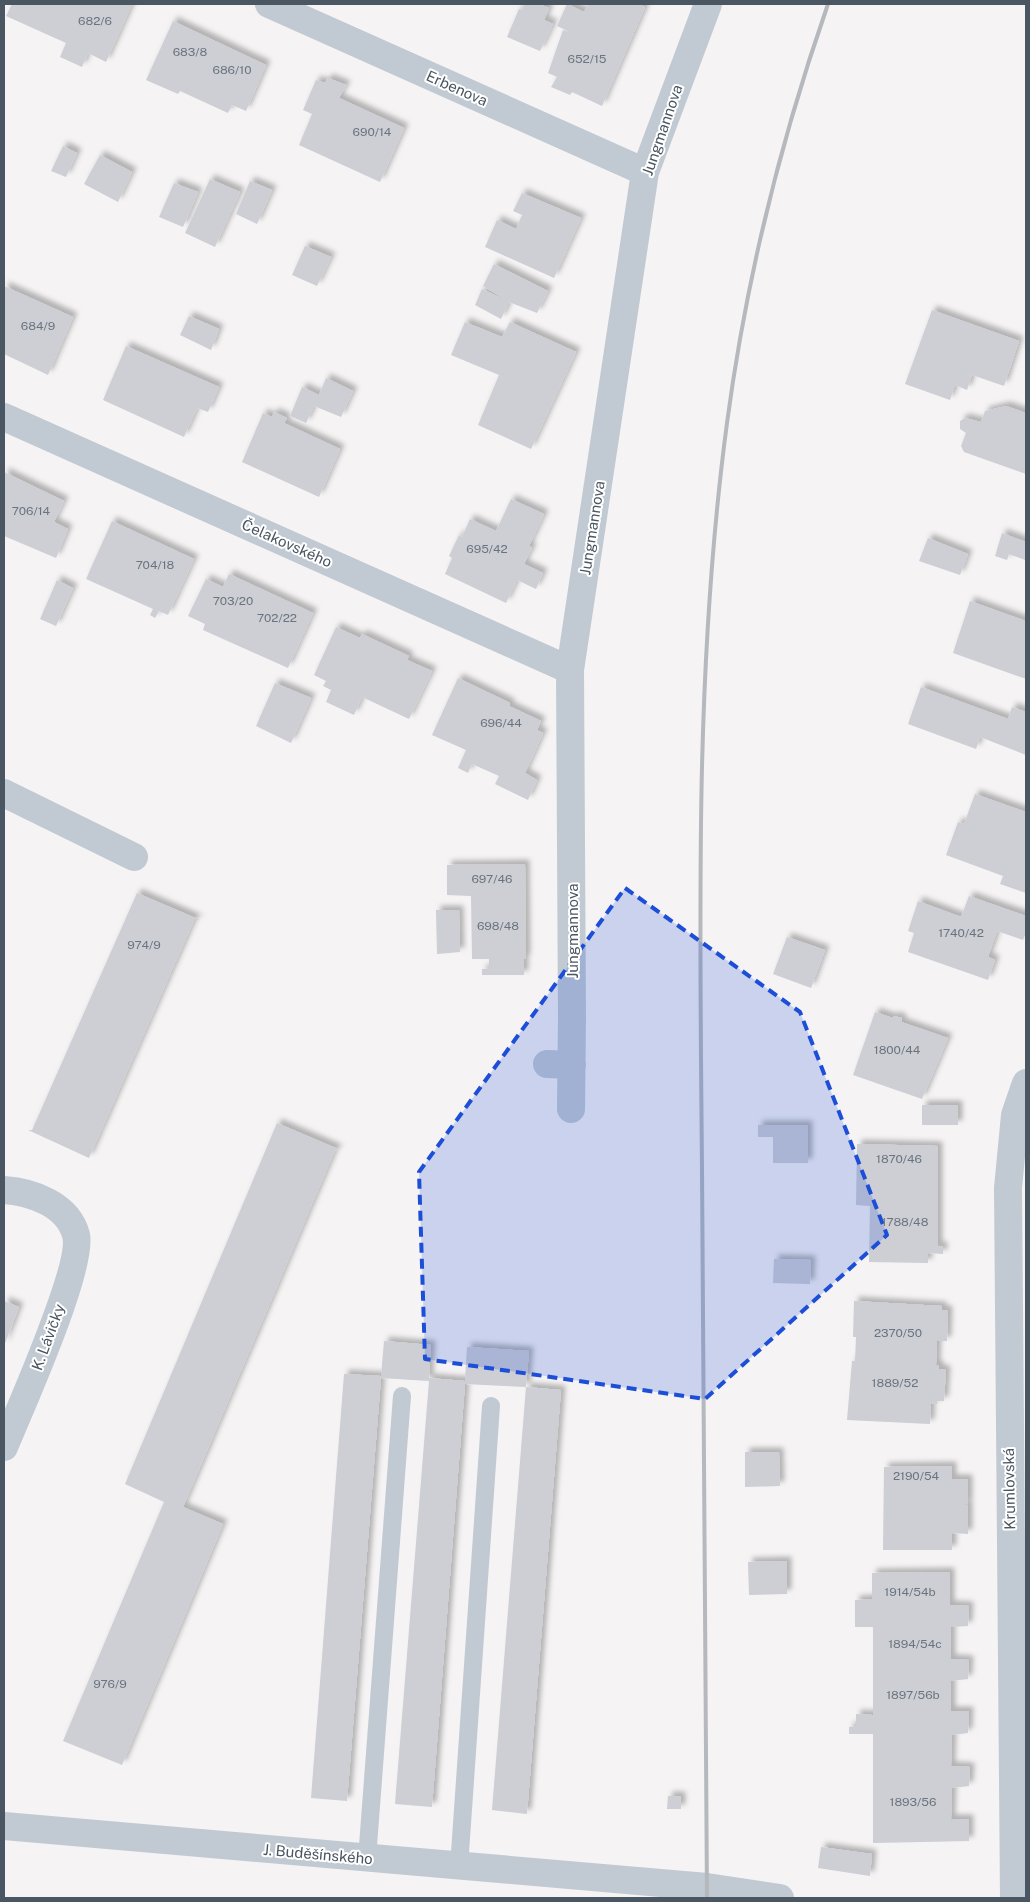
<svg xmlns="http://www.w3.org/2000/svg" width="1030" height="1902" font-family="'Public Sans',sans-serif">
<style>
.building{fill:#cdcfd5;filter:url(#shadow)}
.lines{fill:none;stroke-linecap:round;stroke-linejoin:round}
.service{stroke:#c1cad2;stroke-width:18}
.minor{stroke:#c1cad2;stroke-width:28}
.rail{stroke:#b5b8bd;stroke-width:4}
.marked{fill:#1d4ed8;fill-opacity:0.2;stroke:#1d4ed8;stroke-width:4;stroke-dasharray:10 6;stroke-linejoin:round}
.labels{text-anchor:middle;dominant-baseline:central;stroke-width:4;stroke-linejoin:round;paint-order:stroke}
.number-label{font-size:12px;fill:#6b747e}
.street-label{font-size:15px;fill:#4a5661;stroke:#fff}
</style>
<defs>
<filter id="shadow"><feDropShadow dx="4.5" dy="-4.5" stdDeviation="2.5" flood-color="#0004"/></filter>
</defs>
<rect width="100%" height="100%" fill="#f5f3f3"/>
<path class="building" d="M 12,4 L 132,4 L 106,62 L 88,53 L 82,67 L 60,57 L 66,43 L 6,16 Z
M 525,4 L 539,4 L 549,8 L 544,20 L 553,24 L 540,51 L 507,37 L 519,9 L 523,10 Z
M 567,4 L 584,12 L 588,4 L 638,4 L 645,7 L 602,106 L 572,92 L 570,95 L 551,87 L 557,77 L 548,73 L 563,30 L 574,34 L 557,26 Z
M 173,21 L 266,65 L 246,111 L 232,105 L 228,113 L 180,91 L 178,94 L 146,80 Z
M 328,78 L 346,85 L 339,98 L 404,128 L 380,182 L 299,145 L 312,114 L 303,110 L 316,80 L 325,83 Z
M 63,146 L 77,153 L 66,177 L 51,171 Z
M 100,155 L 132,172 L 118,202 L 84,184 Z
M 210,179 L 240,192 L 215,247 L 185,233 Z
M 250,181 L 272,190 L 257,224 L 236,214 Z
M 174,183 L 198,192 L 183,227 L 159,217 Z
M 522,193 L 581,218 L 554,278 L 485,247 L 497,220 L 516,229 L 522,215 L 513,211 Z
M 305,246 L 331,257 L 317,286 L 292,275 Z
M 494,264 L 548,291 L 537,313 L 509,302 L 501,319 L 475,305 L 482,289 L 508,301 L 483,286 Z
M 4,286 L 73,317 L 48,375 L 4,354 Z
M 932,310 L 1019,341 L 1004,386 L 972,375 L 967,390 L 955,385 L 950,400 L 905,384 Z
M 189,316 L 219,329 L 211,350 L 180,335 Z
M 465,322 L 502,337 L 510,322 L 576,352 L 531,449 L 478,425 L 499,375 L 451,355 Z
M 126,346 L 219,387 L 208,412 L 197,408 L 184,437 L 103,400 Z
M 326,378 L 353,391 L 341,417 L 314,406 L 306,423 L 290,416 L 302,387 L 319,395 Z
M 1006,406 L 1026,413 L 1026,474 L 964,452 L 961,446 L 966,433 L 960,429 L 960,421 L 965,418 L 981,422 L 985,411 Z
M 274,412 L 287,418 L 284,423 L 340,449 L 319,497 L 242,462 L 263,413 L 272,417 Z
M 4,472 L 64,501 L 54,522 L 68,529 L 56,558 L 4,536 Z
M 511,499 L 544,514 L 529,546 L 532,548 L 524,564 L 543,573 L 536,589 L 517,580 L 506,603 L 445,574 L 452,558 L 449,556 L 459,535 L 462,537 L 470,519 L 496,531 Z
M 112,521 L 194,559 L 168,615 L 159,611 L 155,618 L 150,615 L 153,609 L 86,579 Z
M 1002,533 L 1026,542 L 1025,560 L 1009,554 L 1007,560 L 995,556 Z
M 928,538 L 968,554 L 960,575 L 919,561 Z
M 229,574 L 313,613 L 288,668 L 203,630 L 205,624 L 188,616 L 206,579 L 223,587 Z
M 57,580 L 73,588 L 56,626 L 40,619 Z
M 970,601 L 1026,621 L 1026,679 L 953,653 Z
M 336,627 L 360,638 L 362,634 L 409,656 L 407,660 L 432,671 L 409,719 L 362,697 L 354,715 L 326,702 L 331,690 L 323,686 L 326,681 L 314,675 Z
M 458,678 L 510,703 L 509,706 L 541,721 L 537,730 L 543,733 L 525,773 L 537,780 L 528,800 L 495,784 L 499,776 L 472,764 L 468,773 L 458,768 L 466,750 L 432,735 Z
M 275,683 L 311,698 L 291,743 L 256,726 Z
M 921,687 L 1008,719 L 1012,707 L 1026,712 L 1026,755 L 980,737 L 976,749 L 908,724 Z
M 975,794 L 1026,812 L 1026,893 L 1000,884 L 1003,876 L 946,855 L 958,822 L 964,824 Z
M 525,864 L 526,959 L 524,959 L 524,975 L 482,975 L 482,969 L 489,969 L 489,959 L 472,959 L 471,896 L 447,895 L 447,865 Z
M 137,893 L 200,920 L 194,920 L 89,1158 L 28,1130 L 32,1130 Z
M 969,896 L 1026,916 L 1026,932 L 1023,940 L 997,931 L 988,957 L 995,960 L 988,980 L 908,952 L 914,933 L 908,931 L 918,901 L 961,917 Z
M 436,910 L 459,910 L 460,952 L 437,954 Z
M 787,937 L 825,950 L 811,988 L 773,974 Z
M 875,1012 L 893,1018 L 894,1016 L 902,1018 L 901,1022 L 948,1038 L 922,1099 L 853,1075 Z
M 922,1105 L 958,1105 L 958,1125 L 922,1125 Z
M 277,1123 L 338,1149 L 337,1151 L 335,1150 L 183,1507 L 223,1524 L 122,1765 L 63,1741 L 164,1502 L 125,1484 Z
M 758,1125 L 808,1125 L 808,1163 L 773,1163 L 773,1137 L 758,1137 Z
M 857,1144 L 938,1146 L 938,1246 L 943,1246 L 943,1254 L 928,1253 L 928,1263 L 869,1262 L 870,1206 L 856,1205 Z
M 774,1259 L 811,1260 L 810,1284 L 773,1283 Z
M 4,1301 L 19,1307 L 4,1346 Z
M 854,1301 L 942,1306 L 942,1310 L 948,1310 L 947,1341 L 937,1341 L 936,1365 L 939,1365 L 939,1369 L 946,1370 L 944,1401 L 937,1401 L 937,1404 L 931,1403 L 930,1424 L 847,1420 L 852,1361 L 855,1361 L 856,1337 L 853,1337 Z
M 384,1341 L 431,1345 L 429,1378 L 465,1381 L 467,1347 L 529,1351 L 526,1387 L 465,1384 L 432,1807 L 395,1804 L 429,1381 L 381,1378 L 347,1801 L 311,1798 L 344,1374 L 381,1376 Z
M 526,1387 L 561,1390 L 527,1814 L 492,1810 Z
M 745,1452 L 779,1452 L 780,1486 L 745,1487 Z
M 952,1466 L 952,1479 L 968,1479 L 968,1504 L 944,1505 L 968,1505 L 968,1534 L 952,1533 L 952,1550 L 883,1550 L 884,1467 Z
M 787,1561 L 787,1594 L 749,1595 L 748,1562 Z
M 950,1572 L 950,1605 L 969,1606 L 968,1626 L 951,1627 L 951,1659 L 969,1660 L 968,1679 L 951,1681 L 951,1711 L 969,1711 L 968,1733 L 952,1735 L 951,1766 L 970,1767 L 969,1786 L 952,1788 L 951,1819 L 969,1819 L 969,1841 L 873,1843 L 873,1734 L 849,1734 L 849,1727 L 856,1726 L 856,1714 L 873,1715 L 873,1627 L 855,1627 L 855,1600 L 872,1599 L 872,1573 Z
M 668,1796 L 681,1796 L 681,1809 L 667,1809 Z
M 821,1847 L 872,1854 L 870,1876 L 818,1868 Z"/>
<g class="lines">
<path class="service" d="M 367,1859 L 402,1396
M 459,1867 L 491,1406"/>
<path class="minor" d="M 269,4 L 645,172
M 4,417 L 570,670
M 4,793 L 134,857
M 547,1064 L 572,1065
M 571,1109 L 572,1018 L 570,670 L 645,172 L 708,4
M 4,1190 C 33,1192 68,1205 76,1235 C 84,1266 19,1411 4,1447
M 4,1826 L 707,1887 L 780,1898
M 1014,1898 L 1008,1188 L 1015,1115 L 1026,1083"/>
<path class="rail" d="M 707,1898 C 704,1655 704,1412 702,1170 C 700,921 694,669 727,423 C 746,280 781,139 828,4"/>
</g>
<path class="marked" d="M 625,888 L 800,1012 L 887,1235 L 705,1399 L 425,1359 L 419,1172 Z"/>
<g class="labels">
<g class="number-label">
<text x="95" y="21">682/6</text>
<text x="190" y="52">683/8</text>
<text x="587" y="59">652/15</text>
<text x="232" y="70">686/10</text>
<text x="372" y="132">690/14</text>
<text x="38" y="326">684/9</text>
<text x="31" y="511">706/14</text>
<text x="487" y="549">695/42</text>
<text x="155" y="565">704/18</text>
<text x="233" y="601">703/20</text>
<text x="277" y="618">702/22</text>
<text x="501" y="723">696/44</text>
<text x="492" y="879">697/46</text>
<text x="498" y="926">698/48</text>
<text x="961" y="933">1740/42</text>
<text x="144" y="945">974/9</text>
<text x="897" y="1050">1800/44</text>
<text x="899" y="1159">1870/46</text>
<text x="905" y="1222">1788/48</text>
<text x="898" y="1333">2370/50</text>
<text x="895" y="1383">1889/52</text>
<text x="916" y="1476">2190/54</text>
<text x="910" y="1592">1914/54b</text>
<text x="915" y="1644">1894/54c</text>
<text x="110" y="1684">976/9</text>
<text x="913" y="1695">1897/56b</text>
<text x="913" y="1802">1893/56</text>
</g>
<g class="street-label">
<text transform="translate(457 88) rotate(24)">Erbenova</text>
<text transform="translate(662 130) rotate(-71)">Jungmannova</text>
<text transform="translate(592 528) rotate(-81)">Jungmannova</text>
<text transform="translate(287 543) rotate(24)">Čelakovského</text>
<text transform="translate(572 931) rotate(-90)">Jungmannova</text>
<text transform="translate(48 1337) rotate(-70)">K. Lávičky</text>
<text transform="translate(1009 1489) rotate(-91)">Krumlovská</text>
<text transform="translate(318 1854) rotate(5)">J. Buděšínského</text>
</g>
</g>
<rect width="1030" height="1902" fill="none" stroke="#4a5661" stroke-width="10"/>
</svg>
